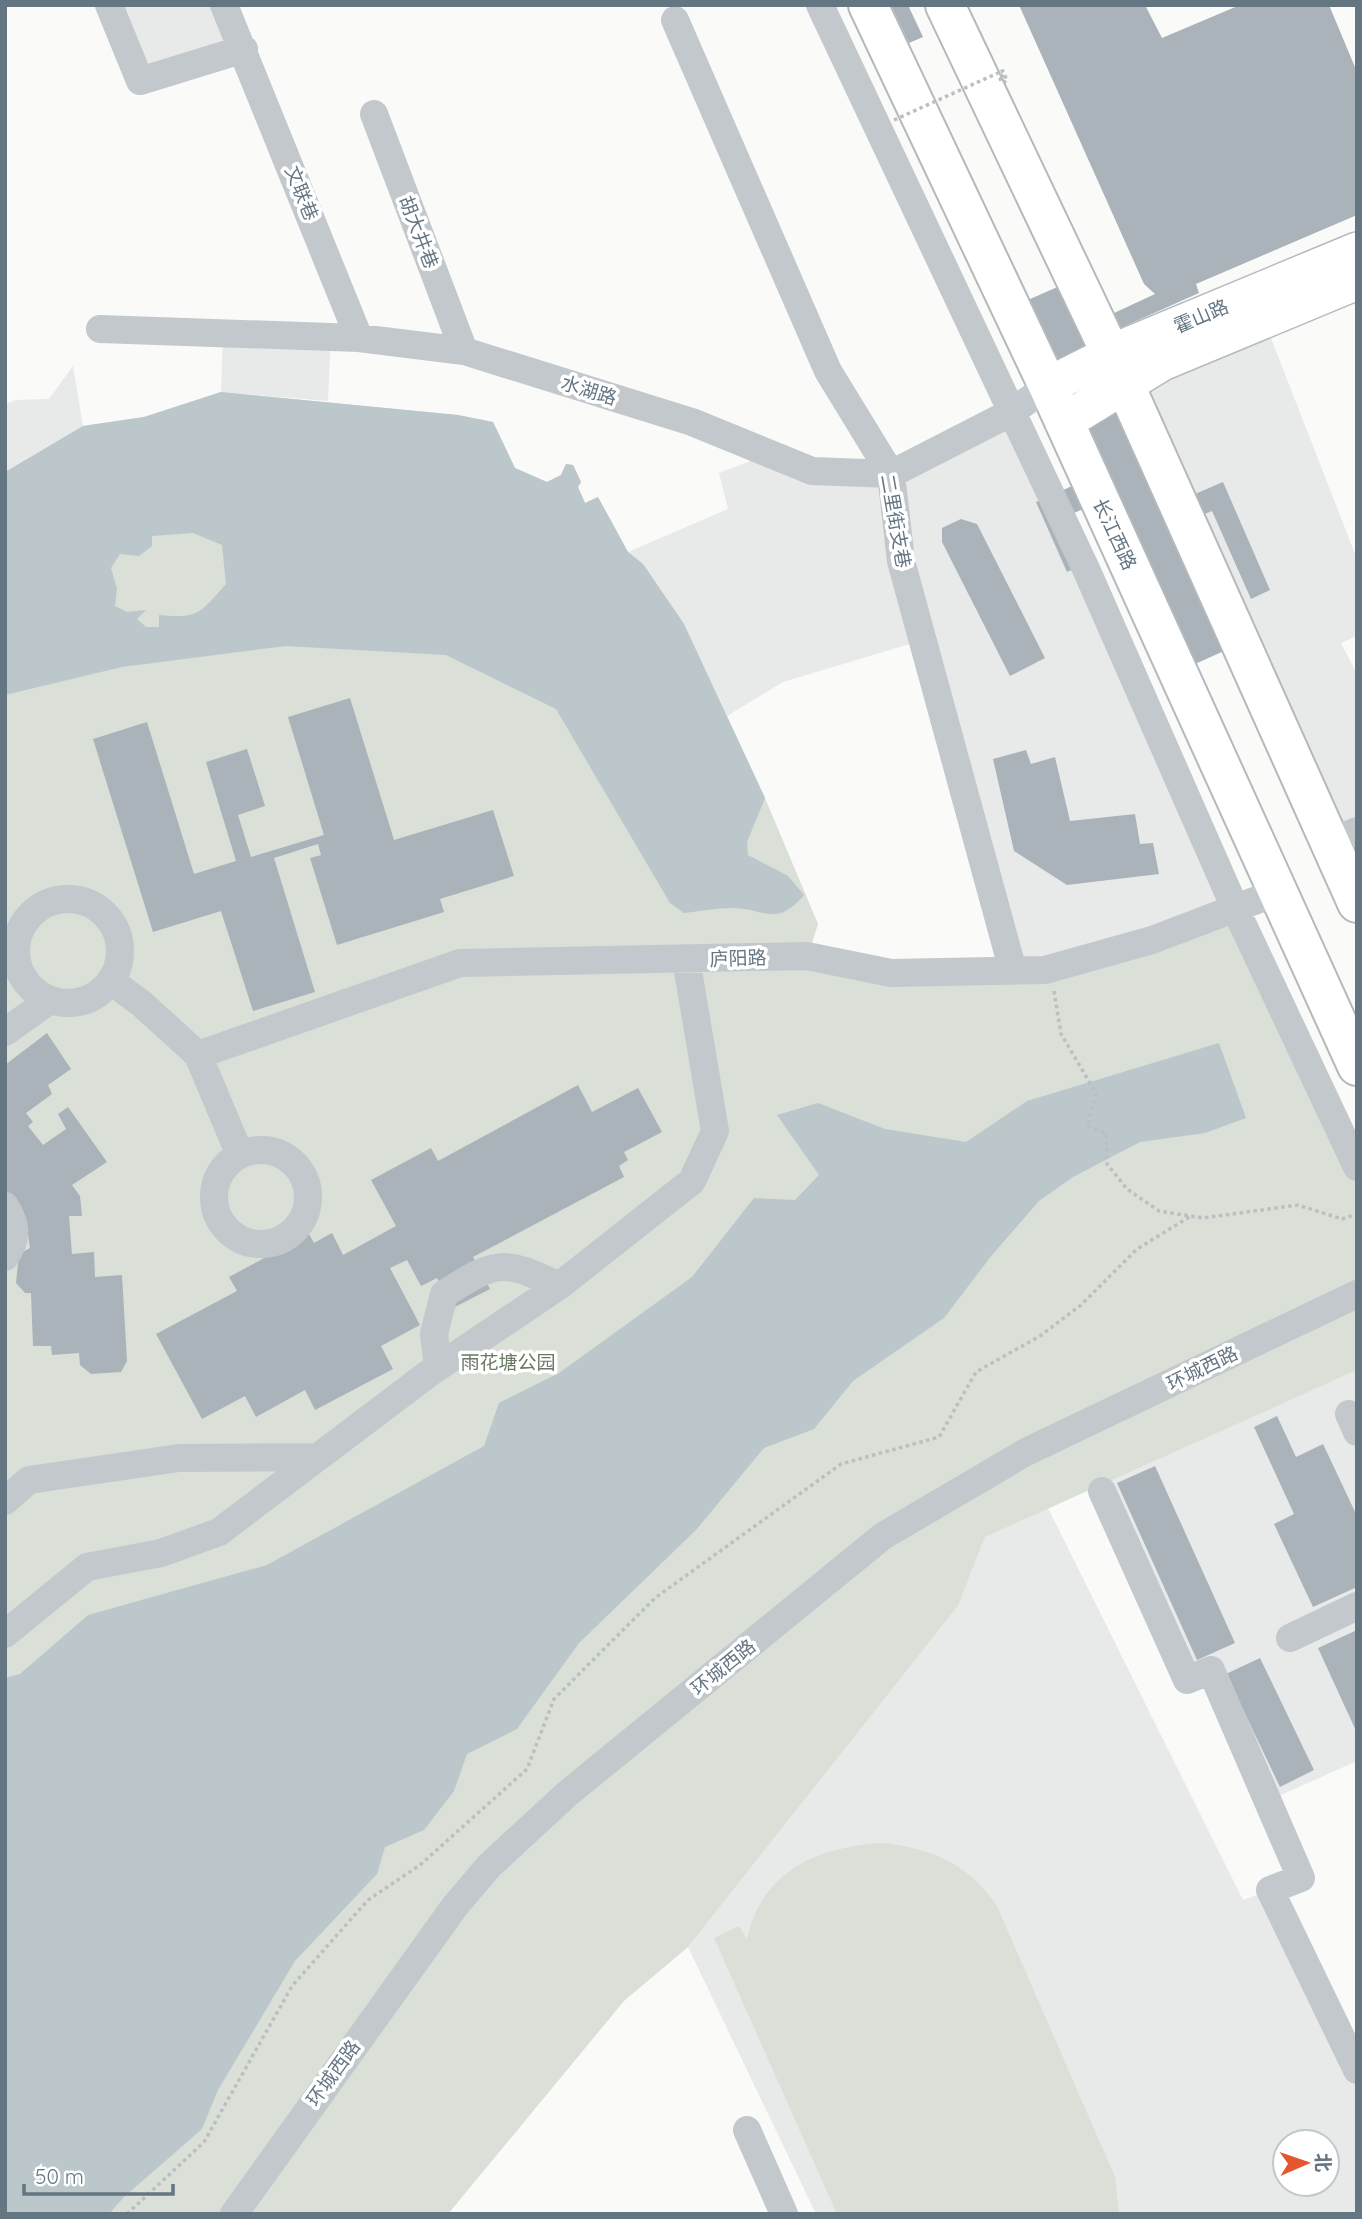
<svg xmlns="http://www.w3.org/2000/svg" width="1362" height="2219" font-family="Quicksand,'Noto Sans SC',sans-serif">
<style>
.built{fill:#e8e9e9;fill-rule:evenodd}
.green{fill:#dadfd7}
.water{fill:#bbc7cb;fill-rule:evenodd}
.building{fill:#aab3b9}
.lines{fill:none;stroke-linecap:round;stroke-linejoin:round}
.major-casing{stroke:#b5babe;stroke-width:40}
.highway-casing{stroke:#b4b9bd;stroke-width:42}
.path{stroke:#bbbfc2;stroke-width:3.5;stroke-dasharray:3.5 3.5;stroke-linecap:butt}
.minor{stroke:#c3c8cc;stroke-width:28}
.major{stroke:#fff;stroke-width:37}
.highway{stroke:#fff;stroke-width:38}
.path-bridge{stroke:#bbbfc2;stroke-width:3.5;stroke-dasharray:3.5 3.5;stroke-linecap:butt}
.labels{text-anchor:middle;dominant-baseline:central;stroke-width:7;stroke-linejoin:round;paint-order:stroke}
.street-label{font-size:19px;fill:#657683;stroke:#fff}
.park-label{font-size:19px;fill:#687a64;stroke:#fff}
</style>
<rect width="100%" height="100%" fill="#fafaf8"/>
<path class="built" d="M 109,5 L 224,5 L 244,49 L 140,81 Z
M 1264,320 L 1357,559 L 1357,636 L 1341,643 L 1357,674 L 1357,831 L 1341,837 L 1134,379 Z
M 223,334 L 331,337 L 328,401 L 221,392 Z
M 73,366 L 83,426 L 5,472 L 5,404 L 16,400 L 49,399 Z
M 1012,412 L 1235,908 L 1013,971 L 923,640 L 783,682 L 727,716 L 684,624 L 628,552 L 728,509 L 719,473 L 769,454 L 891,474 Z
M 1357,1370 L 1357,1761 L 1268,1801 L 1211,1671 L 1187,1680 L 1100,1483 Z
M 1048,1508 L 1243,1900 L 1270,1890 L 1357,2070 L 1357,2214 L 816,2214 L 688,1947 L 958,1606 L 985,1537 ZM 1285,2142 L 1327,2142 L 1327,2184 L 1285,2184 Z"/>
<path class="green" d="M 221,392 L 458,415 L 493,422 L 515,468 L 547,482 L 561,475 L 566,464 L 573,465 L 581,482 L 578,487 L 585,503 L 598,497 L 628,552 L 643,564 L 684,624 L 765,798 L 818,924 L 808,956 L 1045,970 L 1235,908 L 1357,1167 L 1357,1370 L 985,1537 L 958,1606 L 688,1947 L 624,2001 L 448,2214 L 5,2214 L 5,472 L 83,426 L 144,417 Z
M 884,1843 C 933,1849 969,1864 997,1906 L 1115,2177 L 1119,2214 L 837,2214 L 714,1938 L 739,1926 L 747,1939 C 762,1870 819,1846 884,1843 Z"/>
<path class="water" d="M 221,392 L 458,415 L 493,422 L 515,468 L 547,482 L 561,475 L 566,464 L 573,465 L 581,482 L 578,487 L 585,503 L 598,497 L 628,552 L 643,564 L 684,624 L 765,798 L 747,842 L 748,855 L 788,876 L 804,895 C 776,927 768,910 734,908 C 718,908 700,911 684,913 L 670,903 L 556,709 L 446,655 L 286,646 L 122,667 L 5,695 L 5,472 L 83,426 L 144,417 ZM 193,533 L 222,545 L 226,584 C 200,613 199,619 159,615 L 159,627 L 146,627 L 137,619 L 146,610 L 127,612 L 115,606 L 117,589 L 111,568 L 120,554 L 139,556 L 152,546 L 152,536 Z
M 1219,1043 L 1246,1118 L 1205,1133 L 1140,1142 L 1073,1177 L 1039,1201 L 992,1255 L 944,1318 L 853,1381 L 814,1429 L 764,1448 L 696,1530 L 579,1643 L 517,1729 L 467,1754 L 454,1791 L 424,1830 L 385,1847 L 377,1874 L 295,1961 L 218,2090 L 202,2129 L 124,2197 L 109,2214 L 5,2214 L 5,1678 L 20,1674 L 88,1615 L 267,1565 L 484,1446 L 499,1403 L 559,1373 L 692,1277 L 754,1198 L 795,1200 L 819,1175 L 777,1115 L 818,1103 L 885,1129 L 966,1142 L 1027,1101 Z"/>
<path class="building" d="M 891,5 L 908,5 L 923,37 L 909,43 Z
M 1019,5 L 1145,5 L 1162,38 L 1240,5 L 1329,5 L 1357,72 L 1357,215 L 1196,284 L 1199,293 L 1107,334 L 1181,500 L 1223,482 L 1270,590 L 1251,599 L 1212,511 L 1190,520 L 1244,642 L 1166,677 L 1090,506 L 1067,516 L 1088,562 L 1067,572 L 1036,502 L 1081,482 L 1005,310 L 1080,277 L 1099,320 L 1155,294 L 1144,284 Z
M 961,519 L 977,524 L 1045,658 L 1010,676 L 942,542 L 942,528 Z
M 350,698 L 394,840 L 493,810 L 514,876 L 440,899 L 444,912 L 337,945 L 310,858 L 321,855 L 318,844 L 274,858 L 315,992 L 253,1011 L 221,911 L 153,932 L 93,739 L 147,722 L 194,874 L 236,861 L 206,762 L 247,749 L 265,806 L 238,815 L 251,857 L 324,835 L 288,717 Z
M 1026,750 L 1031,764 L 1055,757 L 1070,821 L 1135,814 L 1140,844 L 1153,843 L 1159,874 L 1067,885 L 1014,851 L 993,759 Z
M 47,1033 L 71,1069 L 48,1085 L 52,1094 L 26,1113 L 33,1122 L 28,1126 L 43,1145 L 66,1129 L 58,1114 L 68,1107 L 107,1162 L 72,1185 L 80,1196 L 82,1216 L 69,1216 L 72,1254 L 94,1252 L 95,1277 L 122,1275 L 127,1361 L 121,1372 L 91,1374 L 80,1365 L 79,1353 L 52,1355 L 51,1346 L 33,1346 L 31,1293 L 25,1293 L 16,1283 L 19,1254 L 30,1248 L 26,1220 L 5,1206 L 5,1065 Z
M 578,1085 L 592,1112 L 638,1088 L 662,1132 L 624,1152 L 628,1160 L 619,1166 L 624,1177 L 473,1257 L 490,1289 L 453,1308 L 437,1278 L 421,1286 L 407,1260 L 390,1268 L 420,1325 L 381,1346 L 393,1369 L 315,1410 L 305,1390 L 256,1417 L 245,1396 L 202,1419 L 156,1334 L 237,1291 L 229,1277 L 309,1234 L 314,1243 L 332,1233 L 343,1255 L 396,1226 L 371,1180 L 431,1148 L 438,1161 Z
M 1277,1416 L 1296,1457 L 1323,1444 L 1357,1516 L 1357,1587 L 1313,1607 L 1274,1524 L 1294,1514 L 1254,1427 Z
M 1155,1466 L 1235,1643 L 1197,1660 L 1117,1483 Z
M 1357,1630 L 1357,1733 L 1318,1648 Z
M 1260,1658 L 1314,1770 L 1280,1787 L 1226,1674 Z"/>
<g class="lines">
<g class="major-casing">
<path id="major" d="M 1048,386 L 1121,349 L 1357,251
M 1064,422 L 1162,362 L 1357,281"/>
</g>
<g class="highway-casing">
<path id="highway" d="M 868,5 L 1048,386 L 1357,1066
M 945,5 L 1111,354 L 1357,903"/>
</g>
<path class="path" d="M 1054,991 L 1061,1034 L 1096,1093 L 1087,1126 L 1106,1133 L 1107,1164 L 1127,1189 L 1159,1211 L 1203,1218 L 1298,1205 L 1342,1219 L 1357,1214
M 127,2214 L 204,2142 L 292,1986 L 368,1900 L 420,1865 L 527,1769 L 554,1699 L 655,1598 L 841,1464 L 939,1437 L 976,1372 L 1040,1336 L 1081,1305 L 1137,1249 L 1191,1216"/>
<path class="minor" d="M 109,5 L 140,81 L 244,49
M 224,5 L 359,338
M 820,5 L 1086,569 L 1235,908 L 1357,1167
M 675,20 L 828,371 L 891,474 L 901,561 L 1013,971
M 374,114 L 464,351
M 100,329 L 359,338 L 464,351 L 692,422 L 812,471 L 891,474 L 1012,412 L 1048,386
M 1330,842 L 1357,831
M16 951a52 52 0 1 1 104 0a52 52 0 1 1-104 0Z
M 111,981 L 142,1004 L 198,1055 L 240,1155
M 5,1032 L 50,1000
M 198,1055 L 460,963 L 807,956 L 891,973 L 1045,970 L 1152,940 L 1278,892
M214 1197a47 47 0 1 1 94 0a47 47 0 1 1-94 0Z
M 5,1206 C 17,1225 18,1238 5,1257
M 438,1367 L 434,1334 L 444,1294 C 497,1260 503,1259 559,1286
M 1349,1414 L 1357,1432
M 1102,1491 L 1187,1680 L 1211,1670 L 1301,1878 L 1270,1890 L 1357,2070
M 5,1501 L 29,1480 L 179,1458 L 317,1457
M 5,1634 L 87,1567 L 161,1553 L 219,1532 L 428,1374 L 559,1286 L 692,1181 L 715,1131 L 686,959
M 1290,1638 L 1357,1606
M 747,2130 L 784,2214
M 234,2214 L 455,1906 L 489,1866 L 567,1794 L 883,1536 L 1026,1452 L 1357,1294"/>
<use href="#major" class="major"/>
<use href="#highway" class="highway"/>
<path class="path-bridge" d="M 894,120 L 998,73 L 1002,83 L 1007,81 L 1003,71 L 1000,72 L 1003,78"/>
</g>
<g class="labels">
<g class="street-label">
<text transform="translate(302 193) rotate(68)">文联巷</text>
<text transform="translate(419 232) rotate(69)">胡大井巷</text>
<text transform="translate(1201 316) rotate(-23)">霍山路</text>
<text transform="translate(589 390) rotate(17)">水湖路</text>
<text transform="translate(896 521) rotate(80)">二里街支巷</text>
<text transform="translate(1115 534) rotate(65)">长江西路</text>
<text transform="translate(738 958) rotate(-2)">庐阳路</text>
<text transform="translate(1202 1368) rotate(-26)">环城西路</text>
<text transform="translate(723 1667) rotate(-39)">环城西路</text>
<text transform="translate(333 2073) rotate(-54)">环城西路</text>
</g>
<g class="park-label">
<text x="508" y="1362">雨花塘公园</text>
</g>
</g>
<rect width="1362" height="2219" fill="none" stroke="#657683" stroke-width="14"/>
<g transform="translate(1306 2163) rotate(88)"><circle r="33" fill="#ffffff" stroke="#c1c8cd" stroke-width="2"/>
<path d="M0-5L12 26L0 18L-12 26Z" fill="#e4572e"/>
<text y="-10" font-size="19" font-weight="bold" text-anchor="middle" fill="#657683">北</text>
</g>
<path d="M24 2184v10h149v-10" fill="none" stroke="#657683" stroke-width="3.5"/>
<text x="35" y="2184" font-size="21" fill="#657683" stroke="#ffffff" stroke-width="5" paint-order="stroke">50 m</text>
</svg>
